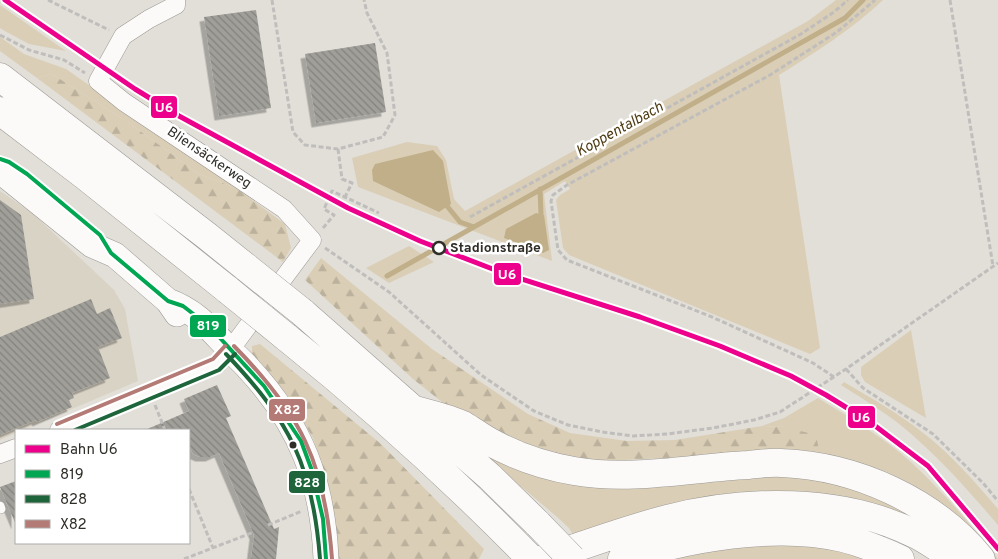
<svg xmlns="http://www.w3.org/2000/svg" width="998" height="559" font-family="Overpass,sans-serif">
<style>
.built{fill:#d9d3c5}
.green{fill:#daceb6}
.forest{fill:url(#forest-firs)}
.water{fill:#c0af88}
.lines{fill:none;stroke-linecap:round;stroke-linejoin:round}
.stream{stroke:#c0af88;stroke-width:5}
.building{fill:url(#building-back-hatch);filter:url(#shadow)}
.lane-casing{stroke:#9c9a95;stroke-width:10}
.street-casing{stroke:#9c9a95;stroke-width:19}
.secondary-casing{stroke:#9c9a95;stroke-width:26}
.highway-casing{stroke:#9c9a95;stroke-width:29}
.path{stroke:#c0bebc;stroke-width:3;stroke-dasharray:5 2.5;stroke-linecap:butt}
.lane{stroke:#fbfaf9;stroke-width:9}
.street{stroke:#fbfaf9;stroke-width:18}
.secondary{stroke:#fbfaf9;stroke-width:25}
.highway{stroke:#fbfaf9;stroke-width:28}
.highway-bridge-casing{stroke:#9c9a95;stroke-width:29;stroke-linecap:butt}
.highway-bridge{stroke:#fbfaf9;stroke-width:28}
.bus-1-casing{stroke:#fff;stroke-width:8}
.bus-2-casing{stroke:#fff;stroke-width:8}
.bus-3-casing{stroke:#fff;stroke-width:8}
.bus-1{stroke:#00a651;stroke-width:4}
.bus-2{stroke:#1e653b;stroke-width:4}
.bus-3{stroke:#b47a75;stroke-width:4}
.rail-1-casing{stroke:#fff;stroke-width:9}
.rail-1{stroke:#ec008c;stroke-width:5}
.stop-dot{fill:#fff;stroke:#302e29;stroke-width:2.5}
.bus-dot{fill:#302e29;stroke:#fff;stroke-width:2}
.labels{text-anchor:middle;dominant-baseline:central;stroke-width:5;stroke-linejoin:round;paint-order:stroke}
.street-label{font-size:14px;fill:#302e29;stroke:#fff}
.stop-label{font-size:14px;font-weight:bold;fill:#302e29;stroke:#fff;text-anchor:start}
.water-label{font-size:15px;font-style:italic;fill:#4e3c12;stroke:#fff}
.line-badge{stroke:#fff;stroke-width:2}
.badge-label{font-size:14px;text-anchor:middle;font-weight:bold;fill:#fff}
</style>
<defs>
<pattern id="forest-firs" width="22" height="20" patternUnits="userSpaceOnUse" patternTransform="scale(1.25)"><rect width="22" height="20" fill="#daceb6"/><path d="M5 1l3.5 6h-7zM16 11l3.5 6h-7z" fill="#bbb19c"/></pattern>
<pattern id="building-back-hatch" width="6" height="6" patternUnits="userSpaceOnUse" patternTransform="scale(1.25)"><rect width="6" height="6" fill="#a19f99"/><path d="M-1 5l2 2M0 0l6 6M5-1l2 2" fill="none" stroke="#84827d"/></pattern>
<filter id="shadow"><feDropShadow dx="-4.5" dy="4.5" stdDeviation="0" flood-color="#0004"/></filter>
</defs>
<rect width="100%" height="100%" fill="#e2dfd8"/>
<path class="built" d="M 0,191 L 32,213 L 114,290 L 125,309 L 138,381 L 22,430 L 16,430 L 16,433 L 0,440 Z"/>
<path class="green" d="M 836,0 L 883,0 C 851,30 816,52 779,75 L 820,348 L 810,354 L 569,255 L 563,248 L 556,200 L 560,195 L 570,189 L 565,181 L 544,194 L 552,261 L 358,187 L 352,158 L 407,142 L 437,146 L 446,160 L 454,199 L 465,211 L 808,21 Z
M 0,5 L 66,51 L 29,44 L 3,30 L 0,28 Z
M 0,37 L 24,54 L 66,69 L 236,188 L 199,174 L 129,123 L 52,74 L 37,78 L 0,51 Z
M 409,246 L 434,262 L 389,283 L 366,268 Z
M 911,330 L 926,418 L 865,382 L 861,375 L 861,367 Z
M 844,382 C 871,398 898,413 922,432 C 951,454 975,482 998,509 L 998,525 C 973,496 948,467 919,441 C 896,419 868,402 841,385 Z
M 818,398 C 850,418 885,438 913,464 C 944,493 972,526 998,559 L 993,559 L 820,455 L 785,427 L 762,426 L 784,418 Z
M 497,455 L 764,474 L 850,484 L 948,536 L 885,514 L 575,538 L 569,528 L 556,516 L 491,461 Z
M 784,538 L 882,559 L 665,559 Z"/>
<path class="forest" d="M 52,74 L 129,123 L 199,174 L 236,188 L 285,224 L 291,248 L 283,262 L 37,78 Z
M 321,258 L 432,349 L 528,414 L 570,433 L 627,441 L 675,440 L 762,426 L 785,427 L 816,435 L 820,455 L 709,456 L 603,461 L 568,457 L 537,450 L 483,429 L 447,406 L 413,379 L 305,280 Z
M 260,344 L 381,444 L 484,549 L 479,559 L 336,559 L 326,479 L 313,438 L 290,399 L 252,355 L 252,346 Z"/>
<path class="water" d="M 433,150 L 443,161 L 451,204 L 439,212 L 373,181 L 372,170 L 375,164 Z
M 536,213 L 544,215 L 549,250 L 543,253 L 504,238 L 506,229 Z"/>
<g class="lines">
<path class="stream" d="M 540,189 L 541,214
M 447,206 L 460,222 L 474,227
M 387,276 L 845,18 L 863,0"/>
</g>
<path class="building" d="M 256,10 L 271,108 L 219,116 L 204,17 Z
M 375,43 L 386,112 L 316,123 L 305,54 Z
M 0,200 L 21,215 L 34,299 L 0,304 Z
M 91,299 L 97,314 L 110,308 L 122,338 L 98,347 L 110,378 L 72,393 L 74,398 L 69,400 L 72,407 L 37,422 L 36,420 L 0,435 L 0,337 Z
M 217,385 L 231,416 L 226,418 L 274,529 L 279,527 L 276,559 L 251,559 L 254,535 L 219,453 L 210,457 L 200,457 L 193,454 L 189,445 L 189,430 L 145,430 L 189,411 L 184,399 Z
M 16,481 L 16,525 L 0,487 Z"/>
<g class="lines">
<g class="lane-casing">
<path id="lane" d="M 0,506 L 1,509"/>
</g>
<g class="street-casing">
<path id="street" d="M 59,430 L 217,364 L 230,350 L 312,240 L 284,209 L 124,102 L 98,81 L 123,36 L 149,19 L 176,5 L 176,0
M 0,454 L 16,448"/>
</g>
<g class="secondary-casing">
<path id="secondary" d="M 0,171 L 92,245 L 115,255 L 168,301 L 177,314
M 168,301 C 196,311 210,329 230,350 C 236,356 243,362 249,369 C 301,425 323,483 326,559"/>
</g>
<g class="highway-casing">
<path id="highway" d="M 0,77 L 207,236 L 247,268
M 0,111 L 84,175 L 228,290
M 302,312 L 490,477 L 538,524
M 286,337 C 372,406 454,480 531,559
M 412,409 C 429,414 448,418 463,425 C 473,431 482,438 492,443 C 518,457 545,466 574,471 C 632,481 690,468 748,465 C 759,464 771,462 782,463 C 856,466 934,501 981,559
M 543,559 C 584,545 625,530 667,519 C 746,499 842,497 917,535 C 930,542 943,551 955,559
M 622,559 C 688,538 775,522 843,538 C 863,543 882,551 900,559"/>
</g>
<path class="path" d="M 48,0 L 109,30
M 272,0 L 293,132 L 305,145 L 338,149 L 383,137 L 395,115 L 387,53 L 367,13 L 364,0
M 950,0 L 993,266
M 0,35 L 29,50 L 64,60 L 85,73
M 338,149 L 342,179 L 352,183 L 345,197
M 470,217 L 801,34 L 834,12 L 848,0
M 323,228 L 334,215 L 324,209 L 332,191 L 379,213
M 325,248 L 389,292 L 481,375 L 534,411 L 568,425 L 602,432 L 633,436 L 667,434 L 713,428 L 754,420 L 780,412 L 846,369 L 998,263
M 846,369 L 863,388 L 933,434 L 983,483 L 998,501
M 834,377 L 813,363 L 712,317 L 567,260 L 558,250 L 551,201 L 553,195 L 567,185 L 770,75 L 837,32 L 875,0
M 155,405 L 165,430
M 189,489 L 213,548
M 268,525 L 302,511
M 184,559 L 254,532"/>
<use href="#lane" class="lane"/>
<use href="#street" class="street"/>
<use href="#secondary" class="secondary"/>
<use href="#highway" class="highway"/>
<g class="highway-bridge-casing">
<path id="highway-bridge" d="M 247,268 L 302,312
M 228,290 L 286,337
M 538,524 L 572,559"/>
</g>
<use href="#highway-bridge" class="highway-bridge"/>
<g class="bus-1-casing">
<path id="bus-1" d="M 0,159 L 9,162 L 27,174 L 100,235 L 111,253 L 168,301 L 183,306 L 209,326 L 264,386 L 301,441 L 311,468 L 323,519 L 326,559"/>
</g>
<g class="bus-2-casing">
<path id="bus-2" d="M 226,354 C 290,421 313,466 320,559
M 75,430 L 219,370 L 235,354"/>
</g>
<g class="bus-3-casing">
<path id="bus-3" d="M 234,346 C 301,414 325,463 332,559
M 57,424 L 213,359 L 225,346"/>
</g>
<use href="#bus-1" class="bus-1"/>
<use href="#bus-2" class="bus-2"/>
<use href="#bus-3" class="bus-3"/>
<g class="rail-1-casing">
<path id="rail-1" d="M 5,0 L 135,89 L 179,116 L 348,208 L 420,241 L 503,273 L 640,317 L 720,346 L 791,376 L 826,395 L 870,422 L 928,466 L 998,549"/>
</g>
<use href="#rail-1" class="rail-1"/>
</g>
<circle class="stop-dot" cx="439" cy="248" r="6"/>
<circle class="bus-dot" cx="293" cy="445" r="4.5"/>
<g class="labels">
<g class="street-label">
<text transform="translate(209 158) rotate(34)">Bliensäckerweg</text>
</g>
<g class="stop-label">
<text x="450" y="248">Stadionstraße</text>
</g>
<g class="water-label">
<text transform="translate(620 130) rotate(-29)">Koppentalbach</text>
</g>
</g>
<g class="line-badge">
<rect x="150" y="95" width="28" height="24" rx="5" fill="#ec008c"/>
<rect x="493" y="262" width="29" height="24" rx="5" fill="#ec008c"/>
<rect x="189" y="314" width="38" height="24" rx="5" fill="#00a651"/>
<rect x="268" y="398" width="38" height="24" rx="5" fill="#b47a75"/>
<rect x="847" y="405" width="29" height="24" rx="5" fill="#ec008c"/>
<rect x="288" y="470" width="38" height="24" rx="5" fill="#1e653b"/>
</g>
<g class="badge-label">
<text x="164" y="112">U6</text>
<text x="507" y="279">U6</text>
<text x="208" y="330">819</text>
<text x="287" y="414">X82</text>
<text x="861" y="422">U6</text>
<text x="307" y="487">828</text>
</g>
<rect x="15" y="429" width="175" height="115" fill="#ffffff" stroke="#acaba9"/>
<rect x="25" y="445" width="25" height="8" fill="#ec008c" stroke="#acaba9"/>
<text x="60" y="454" font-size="15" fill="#302e29">Bahn U6</text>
<rect x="25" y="470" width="25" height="8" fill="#00a651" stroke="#acaba9"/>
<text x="60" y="479" font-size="15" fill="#302e29">819</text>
<rect x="25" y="495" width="25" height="8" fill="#1e653b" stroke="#acaba9"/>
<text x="60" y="504" font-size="15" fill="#302e29">828</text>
<rect x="25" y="520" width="25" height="8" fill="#b47a75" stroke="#acaba9"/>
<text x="60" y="529" font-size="15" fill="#302e29">X82</text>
</svg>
